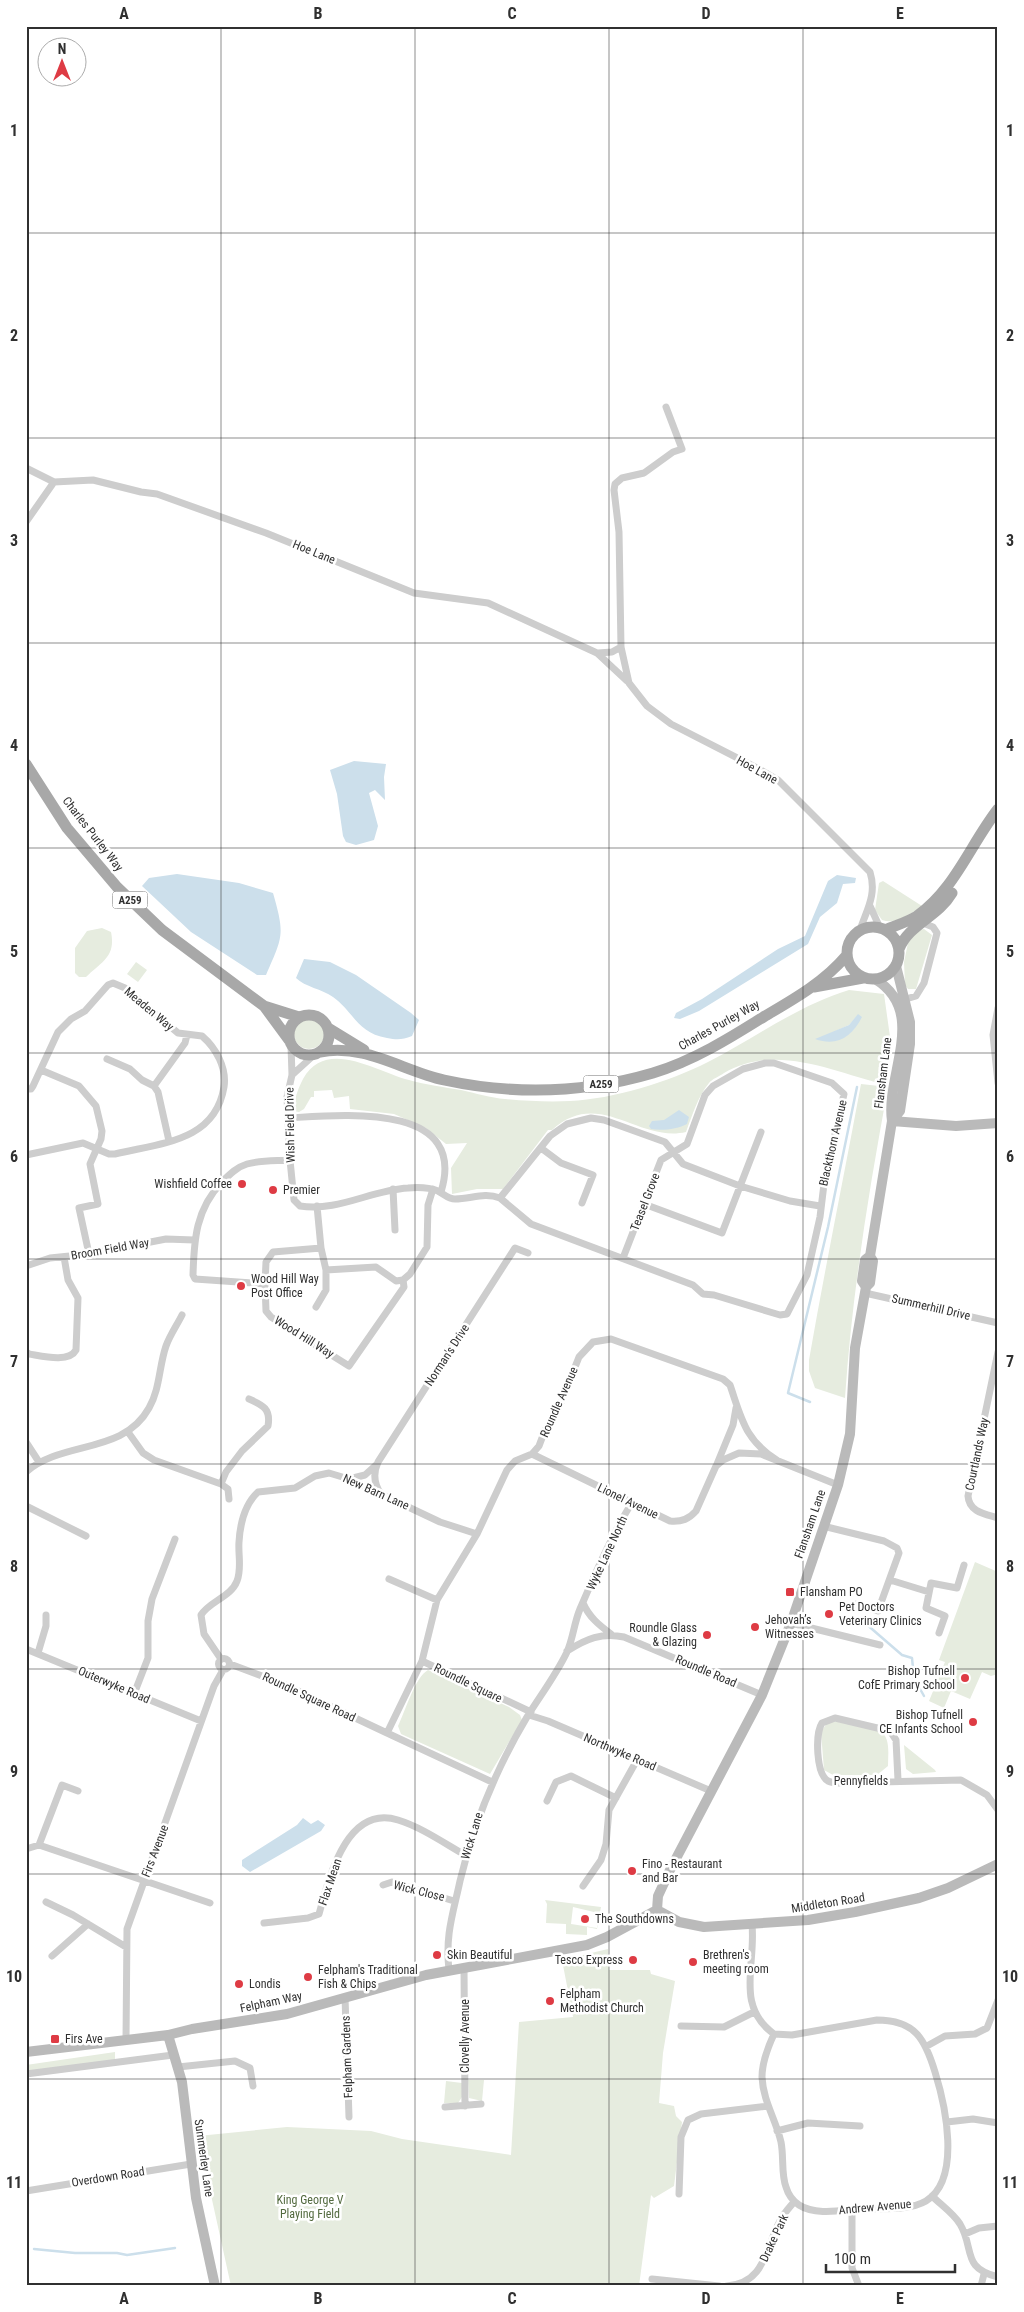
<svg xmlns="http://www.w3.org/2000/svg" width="1024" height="2312" font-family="'Roboto Condensed',sans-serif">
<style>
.green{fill:#e6ecdf;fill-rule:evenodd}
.water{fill:#ccdfeb}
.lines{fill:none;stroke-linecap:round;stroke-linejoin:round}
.stream{stroke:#ccdfeb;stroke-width:2.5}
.street{stroke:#cdcdcd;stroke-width:7}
.secondary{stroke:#bababa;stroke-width:10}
.primary{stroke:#a8a8a8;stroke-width:11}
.grid{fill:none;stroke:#303030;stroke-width:1;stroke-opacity:0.55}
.poi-dot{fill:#de3b44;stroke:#fff;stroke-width:2}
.labels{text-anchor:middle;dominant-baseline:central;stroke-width:5;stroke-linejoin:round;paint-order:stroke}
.shield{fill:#fff;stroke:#6e6e6e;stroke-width:1}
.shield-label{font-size:11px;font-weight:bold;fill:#303030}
.street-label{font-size:12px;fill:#303030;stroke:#fff}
.poi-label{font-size:12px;fill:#303030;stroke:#fff;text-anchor:start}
.park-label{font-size:12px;fill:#536a3f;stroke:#fff}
.neatline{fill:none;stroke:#303030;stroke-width:2}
.grid-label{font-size:16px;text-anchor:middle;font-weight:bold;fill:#303030}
</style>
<rect width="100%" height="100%" fill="#fff"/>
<path class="green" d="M 883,881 L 922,906 C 910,914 897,925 882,920 L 875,910 L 879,883 Z
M 102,928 L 111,932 C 116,957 102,961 86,977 L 79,977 L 75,973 L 75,948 L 87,931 Z
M 924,929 L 932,935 L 916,989 L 908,989 L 905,985 L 904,962 L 908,943 L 918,930 Z
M 136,962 L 147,970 L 138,982 L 127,974 Z
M 849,990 L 884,994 L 892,1051 L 886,1085 C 833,1072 776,1043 724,1073 C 720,1076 712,1079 709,1083 C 698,1096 692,1116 686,1132 C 638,1143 599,1087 552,1130 L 548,1130 L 503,1189 L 477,1189 L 452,1194 L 451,1168 L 467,1143 L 446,1144 L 426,1128 L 394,1114 L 350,1109 L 349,1096 L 334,1098 L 332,1090 L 314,1091 L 314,1097 L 311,1097 L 304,1109 L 299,1112 L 294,1111 C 294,1099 298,1089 303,1079 C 326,1037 377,1072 409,1080 C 426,1085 444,1087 461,1090 C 475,1093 491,1098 505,1099 C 526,1101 549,1102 570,1101 C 613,1099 669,1082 708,1062 C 755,1038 797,1006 849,990 ZM 858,1015 C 858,1027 853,1031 843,1038 L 829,1034 L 849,1025 Z
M294 1034a15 15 0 1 1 30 0a15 15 0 1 1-30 0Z
M 861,1084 L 888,1087 C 869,1190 852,1293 845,1398 L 815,1388 L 809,1371 L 809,1360 C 825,1268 844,1176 861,1084 Z
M 975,1562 L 998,1572 L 998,1674 L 991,1676 L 982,1672 L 970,1699 L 951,1691 L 944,1708 L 929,1701 L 945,1662 L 939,1660 Z
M 428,1670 L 509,1707 L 520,1715 L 522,1720 L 490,1774 L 401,1734 L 398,1726 C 405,1712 415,1677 428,1670 Z
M 833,1721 L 879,1730 C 891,1737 888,1753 888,1766 L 877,1775 L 833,1775 L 824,1770 L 821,1732 L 827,1723 Z
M 904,1745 L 935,1770 L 936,1772 L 913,1774 L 906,1769 Z
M 545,1900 L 601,1907 L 597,1929 L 587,1927 L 587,1935 L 566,1934 L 566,1924 L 546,1923 L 547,1904 ZM 573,1907 L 598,1913 L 597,1928 L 571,1924 Z
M 608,1949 L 609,1970 L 650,1970 L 651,1974 L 675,1981 L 663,2053 L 659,2103 L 674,2106 L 676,2116 L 682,2122 L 674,2186 L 654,2198 L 651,2195 L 639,2286 L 231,2286 L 198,2136 L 287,2127 L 371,2131 L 402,2139 L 511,2155 L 519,2022 L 573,2017 L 562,1960 Z
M 115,2052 L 115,2060 L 26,2073 L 26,2065 Z
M 468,2080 L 484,2080 L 482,2101 L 469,2098 Z
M 446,2081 L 462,2083 L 462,2097 L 458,2103 L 444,2103 Z"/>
<path class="water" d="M 354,761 L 386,764 L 384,777 L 385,800 L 375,790 L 369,793 L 378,826 L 374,840 L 356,845 L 346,842 L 343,836 L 337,794 L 330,770 Z
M 177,874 L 239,883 L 273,893 C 285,935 283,936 266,975 L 257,975 L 191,932 L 142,886 L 149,878 Z
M 837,875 L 856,878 L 855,883 L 843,884 L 837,903 L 820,917 L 808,944 L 699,1011 L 680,1019 L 674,1018 L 676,1013 L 702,999 L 778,949 L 805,936 L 828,881 Z
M 304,959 L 330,962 L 356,975 L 411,1013 L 419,1020 L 412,1036 C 402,1040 397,1040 387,1038 C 357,1033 354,1012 333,997 C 322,989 305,987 296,978 Z
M 858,1014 L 862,1017 C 852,1037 837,1047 815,1039 L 849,1025 Z
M 679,1110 L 689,1117 L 687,1124 C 678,1129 662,1131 651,1129 L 649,1126 L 652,1121 L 664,1120 Z
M 303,1818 L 311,1824 L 318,1820 L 325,1825 L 321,1831 L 250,1872 L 242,1866 L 242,1860 L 297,1825 Z"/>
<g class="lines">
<path class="stream" d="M 810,1402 L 788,1393 L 828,1227 L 857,1087
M 865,1623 L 902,1655 L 912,1658 L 914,1678 L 924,1696
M 34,2249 L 75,2253 L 117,2253 L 127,2255 L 175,2248"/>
<path class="street" d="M 666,407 L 682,449 L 673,452 L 644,473 L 622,478 L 615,484 L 614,490 L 619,532 L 621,647 L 629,683 L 647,706 L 671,724 L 757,768 L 778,780 L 870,872 C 877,894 867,909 860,930
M 26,468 L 54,482 L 93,480 L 141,492 L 157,494 L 266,533 L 414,593 L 488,603 L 597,653 L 627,681
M 26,522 L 54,482
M 598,653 L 612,652 L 621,647
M 870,906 L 880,928
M 906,999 L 916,996 L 924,983 L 937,933 L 933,927 L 923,923
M 998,1008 L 993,1035 L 998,1083
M 291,1046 L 292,1075 L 287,1097 L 290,1160 L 294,1200 L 300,1206 C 338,1212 371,1190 408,1188 C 419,1187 428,1187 438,1191 C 444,1194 448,1199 455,1199 C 471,1199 484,1192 500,1198 L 531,1224 L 693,1285 L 703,1294 L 714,1295 L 780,1315 L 787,1314 L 807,1275 L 820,1217 L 824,1184 L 844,1094 L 832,1083 L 774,1063 L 765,1063 L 743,1069 L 713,1086 L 705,1095 L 687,1144 L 661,1160 L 623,1258
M 107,1059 L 130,1069 L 142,1080 L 154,1086
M 41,1070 L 79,1086 L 96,1106 L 102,1131 L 101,1139 L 90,1164 L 98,1204 L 79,1208 L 89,1254
M 292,1075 L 314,1055
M 26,1089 L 31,1089 L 33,1086 L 58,1032 L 71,1019 L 85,1011 L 108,985 L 113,983 L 125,988 L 178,1033 L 202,1036 C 216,1048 227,1068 224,1087 C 215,1142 160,1143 115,1154 L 109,1154 L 83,1143 L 26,1155
M 288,1118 C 340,1115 469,1101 441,1192
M 169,1141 L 158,1092 L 154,1086 L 185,1043 L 187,1035
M 541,1148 L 561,1163 L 593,1175 L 582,1203
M 290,1160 C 276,1161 261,1160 247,1164 C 237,1167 230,1174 222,1182 C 196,1209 194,1239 193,1275 L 195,1279 L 265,1284 L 266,1311 L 271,1317 L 349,1366 L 404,1287 L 403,1280
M 393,1189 L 395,1230
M 500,1198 L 550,1136 L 567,1124 L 591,1118 L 604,1120 L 665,1142 L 683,1164 L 740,1186 L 790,1201 L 820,1206
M 644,1204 L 722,1233 L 761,1132
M 321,1248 L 326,1270 L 376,1267 L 396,1281 L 403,1280 L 410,1274 L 427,1247 L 428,1205 L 433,1189
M 26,1266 L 50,1258 L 89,1254 L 166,1239 L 194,1240
M 265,1284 L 266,1262 L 273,1252 L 321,1248 L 317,1206
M 865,1293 L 998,1323
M 316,1307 L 326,1290 L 326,1270
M 26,1352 L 29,1354 C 42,1356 69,1363 76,1350 L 78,1298 L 68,1280 L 64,1257
M 998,1352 L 968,1496 C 969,1512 985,1514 998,1518
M 128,1432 L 143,1453 L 154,1460 L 221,1484 L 228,1489 L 229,1499
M 26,1442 L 39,1462
M 532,1454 L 670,1521 C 682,1522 689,1519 696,1511 L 716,1466 L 723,1460 L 739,1453 L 761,1454 L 838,1485
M 717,1464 L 733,1425 L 736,1408
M 26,1472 C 63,1440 123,1455 149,1408 C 160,1389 159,1366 166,1346 C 170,1335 177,1325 182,1315
M 349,1479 L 365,1475 L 376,1465
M 221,1484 L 226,1472 L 242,1451 L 268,1426 C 271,1409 263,1405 249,1399
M 381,1494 C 374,1484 373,1473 378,1462 L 515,1248 L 528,1253
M 26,1506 L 86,1536
M 823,1526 L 884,1541 L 897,1548 L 899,1553 L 878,1611 L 856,1604
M 389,1579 L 437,1600
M 890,1580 L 929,1592
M 583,1603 C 589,1617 599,1625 611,1634
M 791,1623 L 880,1645
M 939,1633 L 945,1616 L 926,1608 L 931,1583 L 957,1588 L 964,1565
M 26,1649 L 201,1721
M 567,1651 C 586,1639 602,1632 624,1637 L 762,1695
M 38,1653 L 46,1626 L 46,1615
M218.5 1664a5.5 5.5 0 1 1 11 0a5.5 5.5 0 1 1-11 0Z
M 221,1659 L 204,1634 L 201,1615 C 210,1601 231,1597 237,1581 C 242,1568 238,1555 239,1542 C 240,1525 245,1504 258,1492 L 295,1488 L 315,1476 L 329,1473 L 349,1479 L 440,1522 L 477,1534
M 422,1661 L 437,1600 L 477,1534 L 507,1470 L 515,1461 L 532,1454 L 539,1446 L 545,1430 L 560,1405 L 579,1357 L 593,1342 L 611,1339 L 723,1379 L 730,1385 C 742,1420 745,1440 778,1461
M 230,1664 L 283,1684 L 387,1733
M 134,1694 L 148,1658 L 148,1621 L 152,1599 L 175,1539
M 529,1715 L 548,1721 L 711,1791
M 898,1780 L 896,1740 L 890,1731 L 835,1718 L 822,1723 C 815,1734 816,1774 828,1781 C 832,1783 836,1783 840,1783 L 961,1780 L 987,1795 L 998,1810
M 492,1782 L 387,1733 L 422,1661 L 531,1712
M 547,1801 L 556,1782 L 571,1776 L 616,1798
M 39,1845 L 62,1785 L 78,1791
M 26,1849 L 39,1845 L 210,1903
M 383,1885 L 392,1882 L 454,1901
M 583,1886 L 601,1860 L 606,1844 L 609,1810 L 637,1760
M 46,1902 L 73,1915 L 126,1947
M 264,1923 L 308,1918 L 319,1914 C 329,1879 346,1804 398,1820 C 421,1827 444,1843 465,1855
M 752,1925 C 756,1965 735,2006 774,2034 C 768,2047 762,2062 762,2077 C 763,2101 776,2120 781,2142 C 784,2157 781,2174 786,2187 C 788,2194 793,2201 799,2205 C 816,2216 843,2210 862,2209 C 881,2208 909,2211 926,2201 C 962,2179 945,2104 935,2072 C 925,2039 915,2020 877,2020 L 792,2035 L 774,2034
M 52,1956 L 88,1924
M 464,1967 L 465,2106
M 449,1970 C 445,1935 453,1914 460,1881 C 474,1822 496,1769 527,1717 C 540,1696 556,1675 567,1652 C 573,1639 574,1623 580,1609 C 595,1574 611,1537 631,1504
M 345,1997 L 349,2117
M 681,2026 L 724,2027 L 754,2012
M 126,2040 L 127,1929 L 214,1686 L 223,1670
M 927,2046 L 945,2036 L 975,2034 L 987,2028 L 998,2000
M 178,2067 L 235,2061 L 250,2068 L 253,2086
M 26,2074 L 173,2055
M 445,2107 L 481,2104
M 947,2122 L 973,2119 L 998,2123
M 777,2131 L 808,2123 L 860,2126
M 26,2191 L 191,2164
M 679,2194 L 681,2137 L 688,2120 L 701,2114 L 768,2106
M 932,2196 C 941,2205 953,2213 960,2224 C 975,2249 961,2268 998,2277
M 852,2210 L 852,2268 L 859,2286
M 965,2234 L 979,2228 L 998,2226
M 652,2279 L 719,2286
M 727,2286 C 766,2283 765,2248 780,2221 C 784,2213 789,2208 794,2202
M 981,2286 L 984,2274"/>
<path class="secondary" d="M 892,1121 L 900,1111 L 910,1044 L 910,1022 L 896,966
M 892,1121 L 956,1126 L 998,1123
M 866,1287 L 870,1283 L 873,1261 L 870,1256
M 657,1910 L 658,1896 L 670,1870 L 762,1695 L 791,1623 L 838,1485 L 850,1434 L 855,1348 L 866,1287 L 862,1281 L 865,1260 L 870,1256 L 892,1121 C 885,1075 929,1012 875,979
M 657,1910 L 679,1922 L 704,1927 L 808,1920 L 855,1912 L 919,1898 L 948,1888 L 998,1864
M 168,2035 L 182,2082 L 196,2198 L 215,2286
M 26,2052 L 168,2035 L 192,2029 L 287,2014 L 426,1975 L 587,1945 L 607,1937 L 657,1910"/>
<path class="primary" d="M 26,764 L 67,828 L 117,887 L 162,930 L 264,1006 L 299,1017
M847 953a26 26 0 1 1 52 0a26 26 0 1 1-52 0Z
M 885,930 C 896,925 908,922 917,916 C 955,889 970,845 998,809
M 899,949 C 909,924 938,917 952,893
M 814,987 L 863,978
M 264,1006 L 289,1040
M289 1035a20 20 0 1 1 40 0a20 20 0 1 1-40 0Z
M 328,1028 L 364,1050
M 320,1052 C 364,1043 403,1071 444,1080 C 513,1095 585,1093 653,1073 C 693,1061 730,1038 765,1016 C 794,999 824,982 846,956"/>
</g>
<path class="grid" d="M 221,26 L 221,2286M 415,26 L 415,2286M 609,26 L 609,2286M 803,26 L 803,2286M 26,233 L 998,233M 26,438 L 998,438M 26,643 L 998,643M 26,848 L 998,848M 26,1053 L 998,1053M 26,1259 L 998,1259M 26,1464 L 998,1464M 26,1669 L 998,1669M 26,1874 L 998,1874M 26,2079 L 998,2079"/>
<g class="poi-dot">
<circle cx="242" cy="1184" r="5"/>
<circle cx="273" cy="1190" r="5"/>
<circle cx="241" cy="1286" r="5"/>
<rect x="785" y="1587" width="10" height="10" rx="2.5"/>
<circle cx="829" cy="1614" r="5"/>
<circle cx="755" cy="1627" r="5"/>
<circle cx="707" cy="1635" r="5"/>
<circle cx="965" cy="1678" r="5"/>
<circle cx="973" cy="1722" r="5"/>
<circle cx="632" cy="1871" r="5"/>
<circle cx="585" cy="1919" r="5"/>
<circle cx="437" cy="1955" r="5"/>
<circle cx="633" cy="1960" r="5"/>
<circle cx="693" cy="1962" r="5"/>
<circle cx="308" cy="1977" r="5"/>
<circle cx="239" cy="1984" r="5"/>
<circle cx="550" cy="2001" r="5"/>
<rect x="50" y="2034" width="10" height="10" rx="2.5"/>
</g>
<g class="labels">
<g class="shield">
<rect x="112.5" y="891.5" width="35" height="17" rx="4"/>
<rect x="583.5" y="1075.5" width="35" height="17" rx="4"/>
</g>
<g class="shield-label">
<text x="130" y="900">A259</text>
<text x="601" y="1084">A259</text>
</g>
<g class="street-label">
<text transform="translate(314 552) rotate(22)">Hoe Lane</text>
<text transform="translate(757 770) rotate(29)">Hoe Lane</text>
<text transform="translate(93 834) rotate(52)">Charles Purley Way</text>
<text transform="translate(149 1009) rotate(40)">Meaden Way</text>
<text transform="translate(719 1025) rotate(-29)">Charles Purley Way</text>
<text transform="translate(883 1073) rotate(-83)">Flansham Lane</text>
<text transform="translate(290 1125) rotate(-91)">Wish Field Drive</text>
<text transform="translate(833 1143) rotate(-77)">Blackthorn Avenue</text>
<text transform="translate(645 1202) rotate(-69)">Teasel Grove</text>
<text transform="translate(110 1249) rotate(-10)">Broom Field Way</text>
<text transform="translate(931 1307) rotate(13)">Summerhill Drive</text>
<text transform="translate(304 1337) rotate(32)">Wood Hill Way</text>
<text transform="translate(447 1355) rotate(-57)">Norman's Drive</text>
<text transform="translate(559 1402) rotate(-66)">Roundle Avenue</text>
<text transform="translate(977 1454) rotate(-78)">Courtlands Way</text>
<text transform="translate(376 1492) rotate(24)">New Barn Lane</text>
<text transform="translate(628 1501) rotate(26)">Lionel Avenue</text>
<text transform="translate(810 1524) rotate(-71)">Flansham Lane</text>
<text transform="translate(607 1553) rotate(-65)">Wyke Lane North</text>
<text transform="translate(706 1671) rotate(23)">Roundle Road</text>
<text transform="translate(468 1683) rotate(26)">Roundle Square</text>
<text transform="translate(114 1685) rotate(23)">Outerwyke Road</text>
<text transform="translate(309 1697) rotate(25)">Roundle Square Road</text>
<text transform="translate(620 1752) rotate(23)">Northwyke Road</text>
<text x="861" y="1781">Pennyfields</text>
<text transform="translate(472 1836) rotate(-73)">Wick Lane</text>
<text transform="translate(155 1851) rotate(-69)">Firs Avenue</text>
<text transform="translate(330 1882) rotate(-71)">Flax Mean</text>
<text transform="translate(419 1891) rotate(14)">Wick Close</text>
<text transform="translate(828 1903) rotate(-9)">Middleton Road</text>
<text transform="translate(271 2002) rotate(-12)">Felpham Way</text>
<text transform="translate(465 2036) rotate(-90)">Clovelly Avenue</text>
<text transform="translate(347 2057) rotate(-92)">Felpham Gardens</text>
<text transform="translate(204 2158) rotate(82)">Summerley Lane</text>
<text transform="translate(108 2177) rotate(-9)">Overdown Road</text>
<text transform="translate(875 2207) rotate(-5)">Andrew Avenue</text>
<text transform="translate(774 2238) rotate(-65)">Drake Park</text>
</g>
<g class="poi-label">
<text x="232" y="1184" text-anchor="end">Wishfield Coffee</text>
<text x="283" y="1190">Premier</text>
<text x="251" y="1279">Wood Hill Way<tspan x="251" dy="14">Post Office</tspan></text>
<text x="800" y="1592">Flansham PO</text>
<text x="839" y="1607">Pet Doctors<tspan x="839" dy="14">Veterinary Clinics</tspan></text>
<text x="765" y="1620">Jehovah’s<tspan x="765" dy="14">Witnesses</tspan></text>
<text x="697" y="1628" text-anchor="end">Roundle Glass<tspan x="697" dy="14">&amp; Glazing</tspan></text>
<text x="955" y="1671" text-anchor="end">Bishop Tufnell<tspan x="955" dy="14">CofE Primary School</tspan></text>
<text x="963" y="1715" text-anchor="end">Bishop Tufnell<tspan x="963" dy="14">CE Infants School</tspan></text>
<text x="642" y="1864">Fino - Restaurant<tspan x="642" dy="14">and Bar</tspan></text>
<text x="595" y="1919">The Southdowns</text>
<text x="447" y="1955">Skin Beautiful</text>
<text x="703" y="1955">Brethren's<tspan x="703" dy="14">meeting room</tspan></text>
<text x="623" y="1960" text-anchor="end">Tesco Express</text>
<text x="318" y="1970">Felpham's Traditional<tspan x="318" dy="14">Fish &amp; Chips</tspan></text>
<text x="249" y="1984">Londis</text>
<text x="560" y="1994">Felpham<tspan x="560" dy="14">Methodist Church</tspan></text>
<text x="65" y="2039">Firs Ave</text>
</g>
<g class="park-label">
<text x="310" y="2200">King George V<tspan x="310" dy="14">Playing Field</tspan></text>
</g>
</g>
<rect width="1024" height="2312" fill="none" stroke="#ffffff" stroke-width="55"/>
<g transform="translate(62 62)"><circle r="24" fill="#ffffff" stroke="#acacac"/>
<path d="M0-4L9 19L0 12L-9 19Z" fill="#de3b44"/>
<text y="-8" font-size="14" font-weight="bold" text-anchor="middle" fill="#303030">N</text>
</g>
<path d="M826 2264v8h129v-8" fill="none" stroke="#303030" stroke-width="2.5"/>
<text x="834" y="2264" font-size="15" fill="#303030" stroke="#ffffff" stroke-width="4" paint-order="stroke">100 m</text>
<rect x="28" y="28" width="968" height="2256" class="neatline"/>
<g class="grid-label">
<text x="124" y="19">A</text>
<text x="318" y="19">B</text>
<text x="512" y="19">C</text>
<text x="706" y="19">D</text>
<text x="900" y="19">E</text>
<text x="14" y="136">1</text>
<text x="1010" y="136">1</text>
<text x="14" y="341">2</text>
<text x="1010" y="341">2</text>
<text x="14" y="546">3</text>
<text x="1010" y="546">3</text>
<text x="14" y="751">4</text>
<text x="1010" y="751">4</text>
<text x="14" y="957">5</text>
<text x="1010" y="957">5</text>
<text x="14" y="1162">6</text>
<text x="1010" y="1162">6</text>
<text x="14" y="1367">7</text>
<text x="1010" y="1367">7</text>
<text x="14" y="1572">8</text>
<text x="1010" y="1572">8</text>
<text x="14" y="1777">9</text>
<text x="1010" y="1777">9</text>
<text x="14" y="1982">10</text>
<text x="1010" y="1982">10</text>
<text x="14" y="2188">11</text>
<text x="1010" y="2188">11</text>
<text x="124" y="2304">A</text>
<text x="318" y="2304">B</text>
<text x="512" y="2304">C</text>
<text x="706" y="2304">D</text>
<text x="900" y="2304">E</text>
</g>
</svg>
